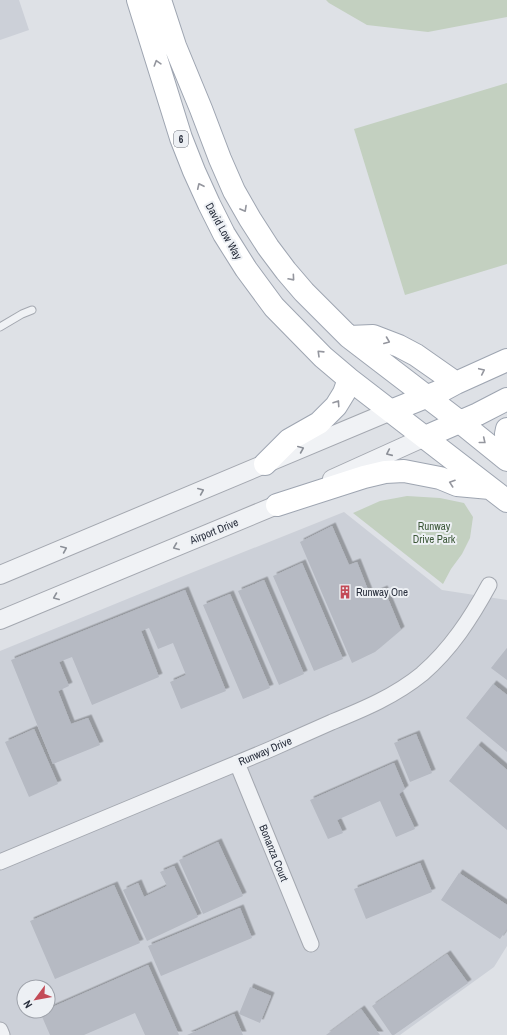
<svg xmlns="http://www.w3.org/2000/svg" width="507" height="1035" font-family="'Archivo Narrow',sans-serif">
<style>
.built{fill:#ccd0d8;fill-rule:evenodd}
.green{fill:#c3d0c0}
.building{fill:#b6bac3;filter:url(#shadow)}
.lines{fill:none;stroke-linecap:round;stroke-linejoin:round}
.service-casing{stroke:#a4a8b0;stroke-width:9}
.minor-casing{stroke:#a4a8b0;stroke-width:17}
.tertiary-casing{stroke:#a4a8b0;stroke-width:20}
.primary-casing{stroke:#9ea5b1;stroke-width:24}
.service{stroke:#f0f2f5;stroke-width:7}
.minor{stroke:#f0f2f5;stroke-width:15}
.tertiary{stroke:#f0f2f5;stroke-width:18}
.primary{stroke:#fff;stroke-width:22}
.oneway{stroke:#94969e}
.oneway2{stroke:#8c9098}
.labels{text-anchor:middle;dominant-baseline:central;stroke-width:4;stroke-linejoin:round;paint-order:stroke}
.shield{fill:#edf0f4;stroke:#636873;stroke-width:1}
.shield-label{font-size:10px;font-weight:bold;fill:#282e3c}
.street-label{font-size:11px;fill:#282e3c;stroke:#edf0f4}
.park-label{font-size:11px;fill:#3b5737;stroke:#edf0f4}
.poi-label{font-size:11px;fill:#282e3c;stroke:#edf0f4;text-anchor:start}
</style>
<defs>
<filter id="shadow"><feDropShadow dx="3.5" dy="-3.5" stdDeviation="0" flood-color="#0004"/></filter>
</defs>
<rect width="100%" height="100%" fill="#dee1e6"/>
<path class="built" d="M 0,0 L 19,0 L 29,30 L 0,40 Z
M 344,512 L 442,590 L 507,600 L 507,946 L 494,967 L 400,1035 L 0,1035 L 0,651 L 181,577 ZM 24,987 L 48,987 L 48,1011 L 24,1011 Z"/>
<path class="green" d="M 326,0 L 507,0 L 507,17 L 428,32 L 367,25 L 329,3 Z
M 507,83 L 507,264 L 405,295 L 354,129 Z
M 407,496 L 440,498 L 464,503 L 473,517 L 470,538 L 462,554 L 451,569 L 443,584 L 353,513 L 380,501 Z"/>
<path class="building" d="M 332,526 L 349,565 L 357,562 L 370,595 L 384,589 L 401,630 L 375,652 L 352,663 L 300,542 Z
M 302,563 L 343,659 L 314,671 L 273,576 Z
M 264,580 L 304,674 L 279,685 L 238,591 Z
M 185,590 L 226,691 L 181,709 L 170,682 L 186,675 L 173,643 L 158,649 L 149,628 L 141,631 L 159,677 L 92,705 L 72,657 L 59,662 L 69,686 L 58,691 L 71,724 L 88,718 L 100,745 L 53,764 L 11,660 Z
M 230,594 L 270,688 L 243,699 L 203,605 Z
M 507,648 L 507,680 L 491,668 Z
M 493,684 L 507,695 L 507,752 L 466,718 Z
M 34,729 L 58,784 L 29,797 L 5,742 Z
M 416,734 L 432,773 L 410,782 L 394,743 Z
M 478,745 L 507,770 L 507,830 L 449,781 Z
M 394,763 L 405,789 L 399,794 L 415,829 L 396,837 L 380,801 L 337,820 L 343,833 L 328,839 L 310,800 Z
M 218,842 L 243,896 L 203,914 L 179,860 Z
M 420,863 L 432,892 L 366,919 L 354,889 Z
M 174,866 L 198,917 L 147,941 L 123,890 L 138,883 L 144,897 L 167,886 L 160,872 Z
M 459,873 L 507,905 L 507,929 L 500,939 L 441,900 Z
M 114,885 L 140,943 L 55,979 L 30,921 Z
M 240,908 L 252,938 L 161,976 L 148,946 Z
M 447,954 L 468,983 L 394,1035 L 392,1035 L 372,1006 Z
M 148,965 L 179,1035 L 145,1035 L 135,1013 L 84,1035 L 50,1035 L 40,1012 L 43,1011 L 48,1011 L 48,1009 Z
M 250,987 L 271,996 L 260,1023 L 239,1014 Z
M 361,1009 L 380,1035 L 326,1035 Z
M 234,1014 L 243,1035 L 187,1035 Z"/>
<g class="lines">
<g class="service-casing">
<path id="service" d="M 0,327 L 22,314 L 32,310"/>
</g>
<g class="minor-casing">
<path id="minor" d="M 237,763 L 311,944
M 0,862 C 90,824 181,787 271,749 C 291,740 312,731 332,722 C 364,709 395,696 422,674 C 451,649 471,618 489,585
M 0,1030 L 2,1035"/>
</g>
<g class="tertiary-casing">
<path id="tertiary" d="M 332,479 L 425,437
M 0,575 L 391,411
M 0,620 L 289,500"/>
</g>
<g class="primary-casing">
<path id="primary" d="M 138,0 L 181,138 L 194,171 L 209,204 L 224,234 L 246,269 L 274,307 L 323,357 L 349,379 L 507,501
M 160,0 L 175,46 L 201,109 L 220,159 L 234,191 L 250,219 L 268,247 L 286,271 L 304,292 L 349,337 L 460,422 L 507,460
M 349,337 L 373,336 L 399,346 L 416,355 L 456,383
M 391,411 L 443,390 L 456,383 L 507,360
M 507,429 L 506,434 L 507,453
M 425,437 L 478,414 L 507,399
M 265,464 L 289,440 L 319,423 L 336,406 L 344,393 L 349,379
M 277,505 L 364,477 L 385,472 L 404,471 L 440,478 L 457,485 L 490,488"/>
</g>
<use href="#service" class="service"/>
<use href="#minor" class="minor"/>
<use href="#tertiary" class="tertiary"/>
<use href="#primary" class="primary"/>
</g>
<defs><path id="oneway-chevron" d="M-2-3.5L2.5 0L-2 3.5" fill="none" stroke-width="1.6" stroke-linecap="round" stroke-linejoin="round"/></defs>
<g class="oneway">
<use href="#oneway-chevron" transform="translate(157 63) rotate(-107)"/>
<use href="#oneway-chevron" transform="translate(200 186) rotate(-115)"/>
<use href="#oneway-chevron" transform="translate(244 209) rotate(61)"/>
<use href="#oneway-chevron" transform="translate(292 278) rotate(49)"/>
<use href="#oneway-chevron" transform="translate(387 341) rotate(22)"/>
<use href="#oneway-chevron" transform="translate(320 353) rotate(-136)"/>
<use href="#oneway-chevron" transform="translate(482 371) rotate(-25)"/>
<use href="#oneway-chevron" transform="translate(337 403) rotate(-56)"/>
<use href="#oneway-chevron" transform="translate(483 441) rotate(39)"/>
<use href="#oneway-chevron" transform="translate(452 483) rotate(-161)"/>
</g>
<g class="oneway2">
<use href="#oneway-chevron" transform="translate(301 449) rotate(-23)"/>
<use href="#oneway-chevron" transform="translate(389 453) rotate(156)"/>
<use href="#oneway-chevron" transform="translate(201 491) rotate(-23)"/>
<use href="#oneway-chevron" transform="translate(176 547) rotate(158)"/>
<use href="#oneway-chevron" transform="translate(64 549) rotate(-23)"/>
<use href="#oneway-chevron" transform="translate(56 597) rotate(158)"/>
</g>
<defs>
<g id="building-bare" transform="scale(1.08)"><path d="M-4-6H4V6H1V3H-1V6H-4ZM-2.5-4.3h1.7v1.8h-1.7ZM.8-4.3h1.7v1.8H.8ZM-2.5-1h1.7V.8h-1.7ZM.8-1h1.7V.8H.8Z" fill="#c34b57" stroke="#edf0f4" stroke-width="2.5" paint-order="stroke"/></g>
</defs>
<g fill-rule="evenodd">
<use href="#building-bare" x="345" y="592"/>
</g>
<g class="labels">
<rect class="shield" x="174" y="131" width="14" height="16" rx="3"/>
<g class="shield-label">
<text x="181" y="139">6</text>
</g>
<g class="street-label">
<text transform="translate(224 231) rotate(61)">David Low Way</text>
<text transform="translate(214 531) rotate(-22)">Airport Drive</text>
<text transform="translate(265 751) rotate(-23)">Runway Drive</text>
<text transform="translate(274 853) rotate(68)">Bonanza Court</text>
</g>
<g class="park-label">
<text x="434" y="526">Runway<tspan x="434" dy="13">Drive Park</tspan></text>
</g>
<g class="poi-label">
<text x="356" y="592">Runway One</text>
</g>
</g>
<g transform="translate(36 999) rotate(238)"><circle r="19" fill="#edf0f4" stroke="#9ea2aa"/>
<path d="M0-3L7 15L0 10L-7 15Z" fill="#c34b57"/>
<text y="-6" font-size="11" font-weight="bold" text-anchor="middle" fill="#282e3c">N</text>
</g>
</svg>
